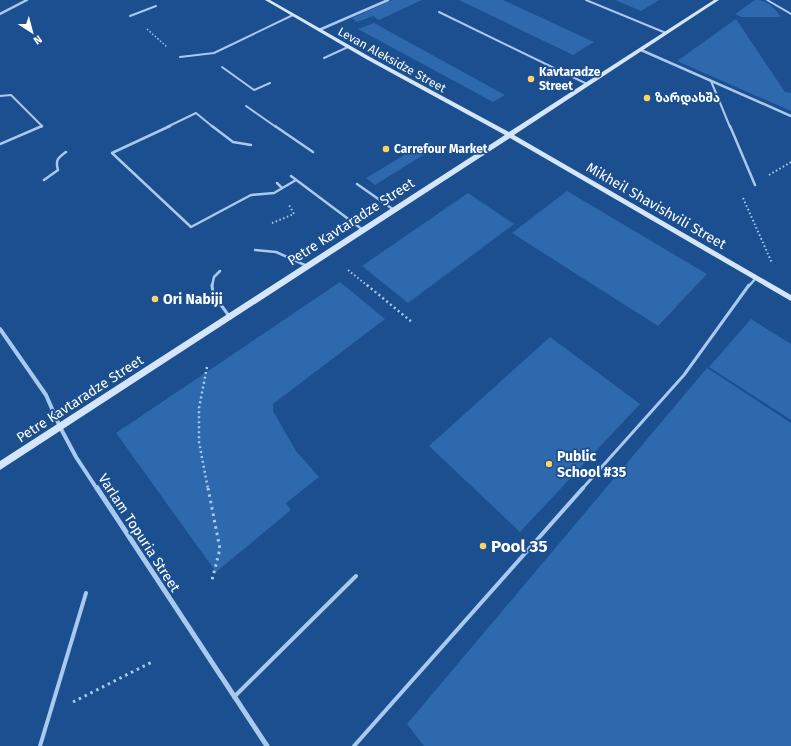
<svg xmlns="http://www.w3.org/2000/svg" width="791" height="746" font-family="'Fira Sans','Noto Sans Georgian',sans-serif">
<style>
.green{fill:#2e69ad}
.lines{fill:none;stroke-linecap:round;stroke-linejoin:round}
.path-far3{stroke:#a9c9ee;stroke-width:1.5;stroke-dasharray:1.5 2;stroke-linecap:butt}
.path-far2{stroke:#a9c9ee;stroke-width:2;stroke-dasharray:1.5 2.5;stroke-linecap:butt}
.path-far1{stroke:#a9c9ee;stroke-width:2.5;stroke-dasharray:2 3;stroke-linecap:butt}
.path{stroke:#a9c9ee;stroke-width:3;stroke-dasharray:2.5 4;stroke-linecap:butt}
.lane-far3{stroke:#a9c9ee;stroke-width:2}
.lane-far2{stroke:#a9c9ee;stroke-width:2.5}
.lane-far1{stroke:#a9c9ee;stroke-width:3}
.lane{stroke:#a9c9ee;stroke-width:4}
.street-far2{stroke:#a9c9ee;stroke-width:2.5}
.street-far1{stroke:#a9c9ee;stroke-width:4}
.street{stroke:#a9c9ee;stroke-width:5}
.secondary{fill:#d6e6fa;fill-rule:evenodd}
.poi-dot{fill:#ffd166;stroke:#1b4f8f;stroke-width:1.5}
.labels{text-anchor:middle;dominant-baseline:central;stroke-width:3.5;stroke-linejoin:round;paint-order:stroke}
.far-street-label{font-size:12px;fill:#fff;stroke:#1b4f8f}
.far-poi-label{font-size:12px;font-weight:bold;fill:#fff;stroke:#1b4f8f;text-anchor:start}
.street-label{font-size:14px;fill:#fff;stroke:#1b4f8f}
.poi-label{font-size:14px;font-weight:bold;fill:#fff;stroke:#1b4f8f;text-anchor:start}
.near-poi-label{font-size:17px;font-weight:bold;fill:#fff;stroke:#1b4f8f;text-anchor:start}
</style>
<rect width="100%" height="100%" fill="#1b4f8f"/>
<path class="green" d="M 392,0 L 422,0 L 379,20 L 373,16 L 357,22 L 352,18 Z
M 459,0 L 503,0 L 594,42 L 573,55 Z
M 615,0 L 659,0 L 641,11 Z
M 755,0 C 768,0 773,7 781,17 L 741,17 L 735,14 Z
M 736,19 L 785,92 L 791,93 L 791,111 L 677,61 Z
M 374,23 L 505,95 L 493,102 L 358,29 Z
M 428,141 L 436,147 L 375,185 L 366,178 Z
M 567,191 L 707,274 L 658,326 L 512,233 Z
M 468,193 L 514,224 L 408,303 L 362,266 Z
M 340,282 L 385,319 L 273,404 L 273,411 L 296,451 L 319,477 L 286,503 L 291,510 L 216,572 L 116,433 Z
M 751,319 L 791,344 L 791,420 L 709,367 Z
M 550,337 L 640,404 L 520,532 L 429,446 Z
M 707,368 L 791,423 L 791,746 L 424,746 L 407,724 Z"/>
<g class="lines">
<path class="path-far3" d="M 147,29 L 167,47"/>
<path class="path-far2" d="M 769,175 L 791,162
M 743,198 L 772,263
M 272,223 L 294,214 L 289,205
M 348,270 L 368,286"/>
<path class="path-far1" d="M 367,285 L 413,323
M 207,367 L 199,408 L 199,442 L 208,489"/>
<path class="path" d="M 208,488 L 220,549 L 212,580
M 73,702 L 152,662"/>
<path class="lane-far3" d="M 586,0 L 666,33
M 767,0 L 791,14
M 439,12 L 587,84
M 130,16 L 156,6
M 180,57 L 214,53 L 293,15
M 324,58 L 348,47
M 222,67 L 254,90 L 270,83
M 711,81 L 730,127
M 0,96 L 11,95 L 42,126 L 41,127
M 246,106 L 276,127
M 167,127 L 196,113 L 213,127"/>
<path class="lane-far2" d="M 170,126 L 112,153 L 191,227 L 251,195 L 274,193 L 296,180
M 212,126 L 233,142 L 251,145
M 275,126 L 313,152
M 730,126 L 755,185
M 0,144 L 42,126
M 291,176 L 363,230
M 44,180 L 58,170 C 55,160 58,158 66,152
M 277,183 L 282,188
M 357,184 L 394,210
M 255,250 L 276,252 L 307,266
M 212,286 L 214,277 L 220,271
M 749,286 L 756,278"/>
<path class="lane-far1" d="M 212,285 L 213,294 L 229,316
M 582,489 L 684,375 L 749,285"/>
<path class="lane" d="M 234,697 L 356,576
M 40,746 L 86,593
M 354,746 L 583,488"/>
<path class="street-far2" d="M 0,14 L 27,0
M 319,30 L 388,0
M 641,50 L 791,116"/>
<path class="street-far1" d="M 0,329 L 46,395 L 60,427 L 76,457 L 97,489"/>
<path class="street" d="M 97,488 L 267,746"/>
<path class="secondary" d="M 265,0 L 270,0 L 370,57 L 509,132 L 714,0 L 719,0 L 514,135 L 791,295 L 791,301 L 510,138 L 0,470 L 0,461 L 505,135 L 366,59 Z"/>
</g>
<g class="poi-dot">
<circle cx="531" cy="79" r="4"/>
<circle cx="647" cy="98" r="4"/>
<circle cx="386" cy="149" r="4"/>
<circle cx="155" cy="299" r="4"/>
<circle cx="549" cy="464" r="4"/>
<circle cx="483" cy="546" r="4"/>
</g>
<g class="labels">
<g class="far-street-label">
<text transform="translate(392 60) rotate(29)">Levan Aleksidze Street</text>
</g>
<g class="far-poi-label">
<text x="539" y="72">Kavtaradze<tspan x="539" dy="14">Street</tspan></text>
<text x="655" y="98">ზარდახშა</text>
<text x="394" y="149">Carrefour Market</text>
</g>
<g class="street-label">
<text transform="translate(656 206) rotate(30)">Mikheil Shavishvili Street</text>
<text transform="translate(351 222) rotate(-33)">Petre Kavtaradze Street</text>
<text transform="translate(80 399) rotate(-33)">Petre Kavtaradze Street</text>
<text transform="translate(139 533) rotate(57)">Varlam Topuria Street</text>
</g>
<g class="poi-label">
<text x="163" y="299">Ori Nabiji</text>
<text x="557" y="456">Public<tspan x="557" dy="16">School #35</tspan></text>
</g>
<g class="near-poi-label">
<text x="491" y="546">Pool 35</text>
</g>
</g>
<g transform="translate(32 32) rotate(144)" stroke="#1b4f8f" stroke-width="3" paint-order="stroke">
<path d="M0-3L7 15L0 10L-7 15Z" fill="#ffffff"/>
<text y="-6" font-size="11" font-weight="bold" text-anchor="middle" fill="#ffffff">N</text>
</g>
</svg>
